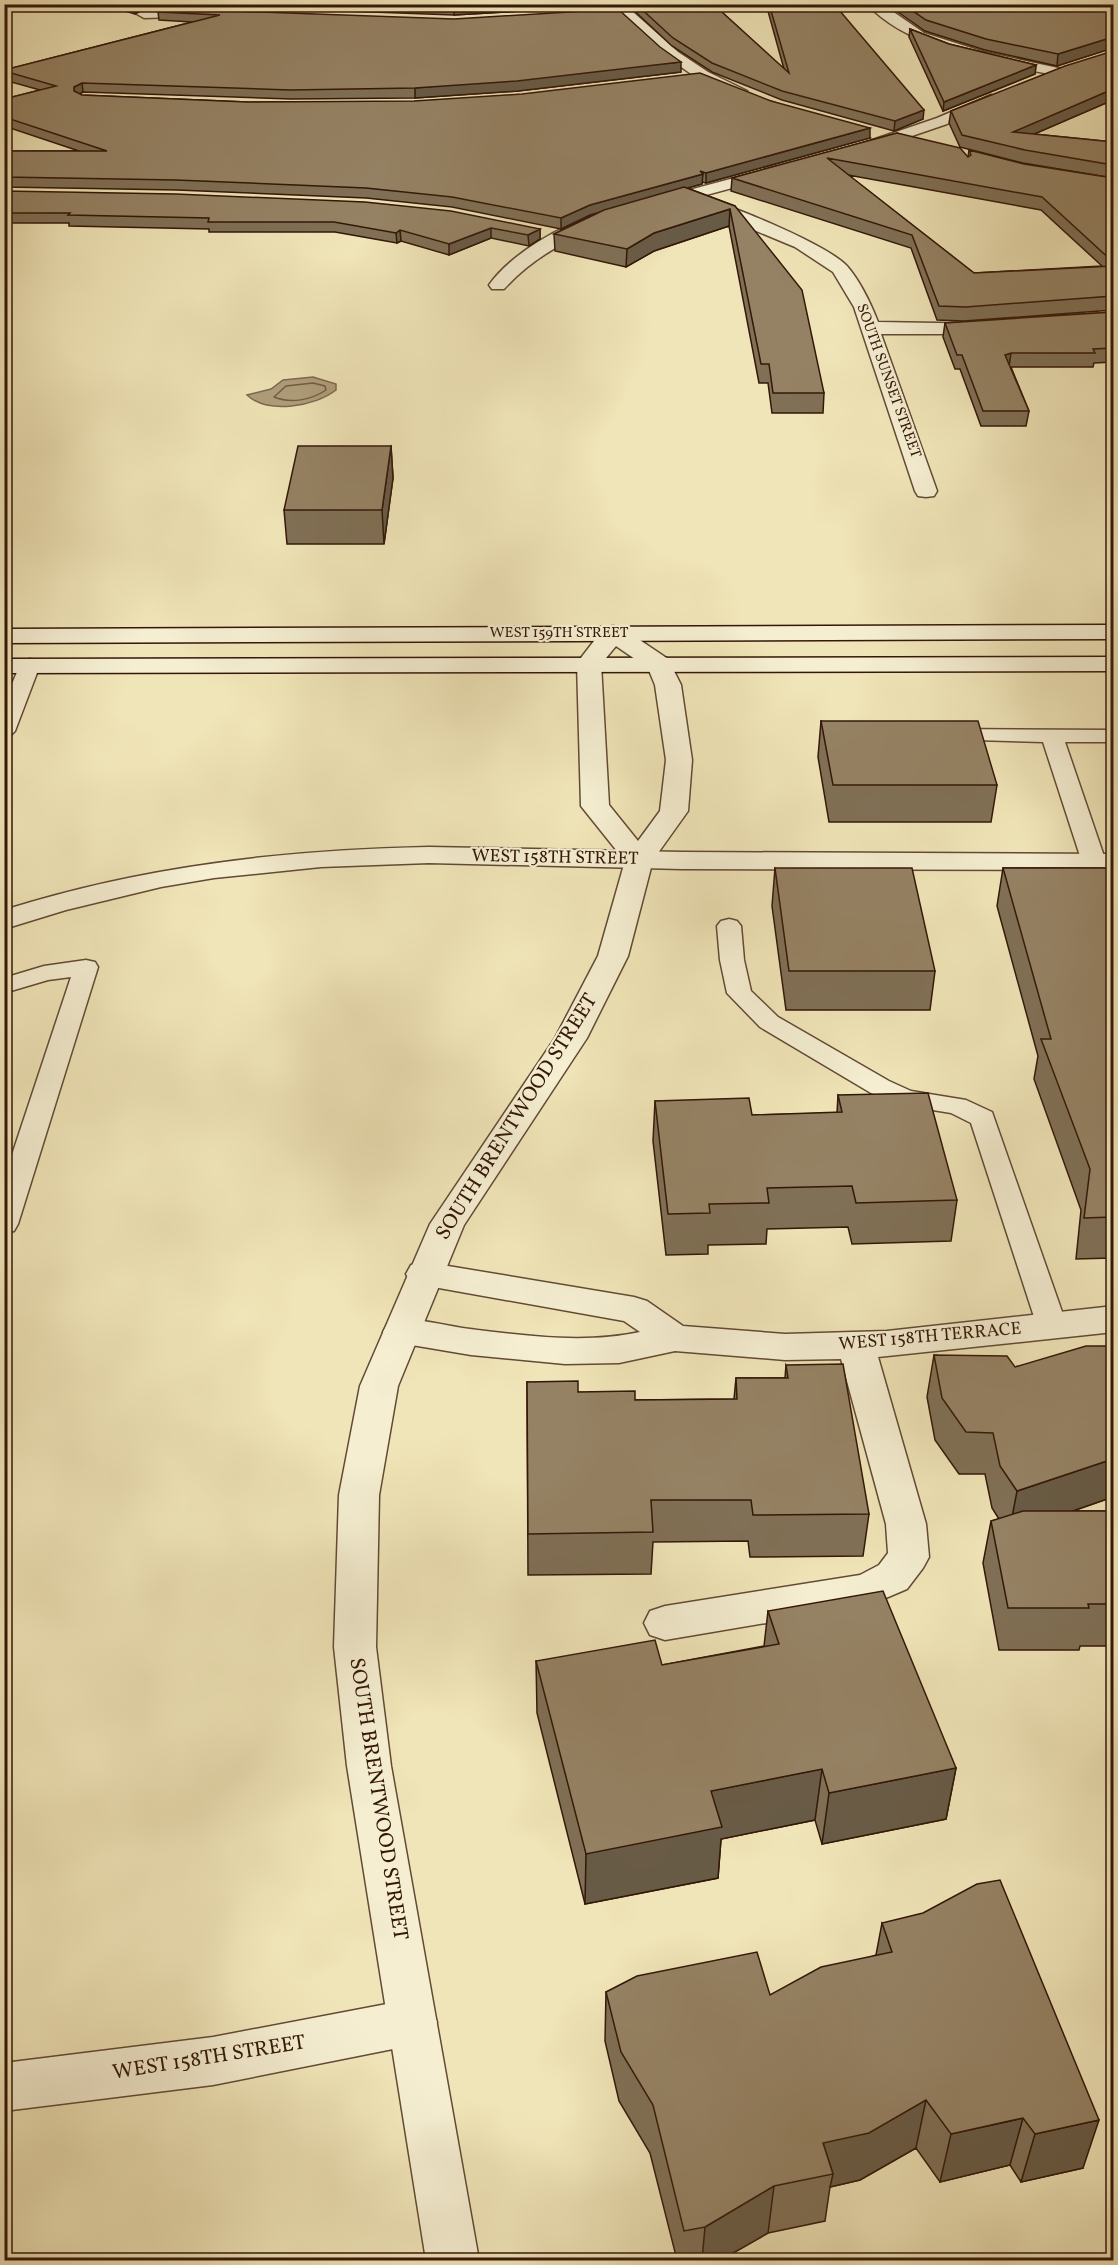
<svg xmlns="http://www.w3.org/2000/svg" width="1118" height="2265" font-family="Vollkorn,serif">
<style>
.water{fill:#b09f7c;stroke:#7e694e;stroke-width:1.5}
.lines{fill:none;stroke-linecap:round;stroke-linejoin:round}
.shore{stroke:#725b42;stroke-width:1.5}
.service-casing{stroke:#624a34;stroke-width:3}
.minor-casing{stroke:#624a34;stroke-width:3}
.tertiary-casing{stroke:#624a34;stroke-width:3}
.secondary-casing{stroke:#331708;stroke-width:3}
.service{fill:#f5eed1;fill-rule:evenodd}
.minor{fill:#f5eed1;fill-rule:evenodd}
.tertiary{fill:#f5eed1;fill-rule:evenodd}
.secondary{fill:#f5eed1;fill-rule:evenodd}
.wall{fill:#807056;stroke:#331708;stroke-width:1.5;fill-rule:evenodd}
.shaded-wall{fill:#685b46;stroke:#331708;stroke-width:1.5}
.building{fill:#958264;stroke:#331708;stroke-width:1.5}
.labels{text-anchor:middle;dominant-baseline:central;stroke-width:4.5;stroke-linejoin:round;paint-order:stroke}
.far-street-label{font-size:15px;fill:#331708;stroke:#f5eed1}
.street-label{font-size:18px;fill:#331708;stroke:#f5eed1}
.near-street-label{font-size:21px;fill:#331708;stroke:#f5eed1}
</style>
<rect width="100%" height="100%" fill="#f0e5b8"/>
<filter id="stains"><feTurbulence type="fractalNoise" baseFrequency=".00333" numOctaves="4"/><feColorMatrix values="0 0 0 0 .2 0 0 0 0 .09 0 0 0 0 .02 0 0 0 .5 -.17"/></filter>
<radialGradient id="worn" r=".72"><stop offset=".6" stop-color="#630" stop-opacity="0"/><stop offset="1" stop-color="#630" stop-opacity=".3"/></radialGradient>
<path class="water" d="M 313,377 L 336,384 L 336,390 C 316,406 268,415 247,395 L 271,389 L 283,380 Z"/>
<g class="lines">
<path class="shore" d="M 313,383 L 325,386 L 326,390 C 311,400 291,404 274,397 L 286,386 Z"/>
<g class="service-casing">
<path id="service" d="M 30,659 L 37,661 L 40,665 L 15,731 L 11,735 L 4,737 L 4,703 L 20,665 L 23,661 Z
M 947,729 L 1114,730 L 1114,742 L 1065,742 L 1106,862 L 1102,867 L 1094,869 L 1086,867 L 1082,862 L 1043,742 L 940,739 L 936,735 L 940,731 Z
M 729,919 L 737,921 L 741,926 L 744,960 L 751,991 L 778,1017 L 889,1081 L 911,1091 L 966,1100 L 992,1112 L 1067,1326 L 1063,1333 L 1052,1337 L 1041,1333 L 1037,1326 L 971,1123 L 951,1113 L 896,1104 L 871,1093 L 760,1027 L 727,993 L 720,960 L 717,926 L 721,921 Z
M 86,960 L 95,962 L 98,967 L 18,1224 L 14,1231 L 4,1233 L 4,1179 L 71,977 L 48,980 L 4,993 L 4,978 L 44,966 Z"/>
</g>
<g class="minor-casing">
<path id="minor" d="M 610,4 L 624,4 L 678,52 L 708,72 L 747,91 L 745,94 C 714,102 629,28 610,4 Z
M 867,4 L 882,4 L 924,33 L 984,52 L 1063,69 L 1065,72 L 1058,76 C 998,63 910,51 867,4 Z
M 202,9 L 209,13 L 207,16 L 144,18 L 137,14 L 144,10 Z
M 991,95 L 996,96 L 998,99 L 996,102 L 947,124 L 865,152 L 855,152 L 852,149 L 855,146 L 937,118 Z
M 775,167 L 783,172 L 781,175 L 654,209 L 646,204 L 648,201 Z
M 702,198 C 733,206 826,244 847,266 C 860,281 871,304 878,322 L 995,324 L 997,328 L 995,332 L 988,334 L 881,334 L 937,491 L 934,496 L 926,497 L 918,496 L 915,491 L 854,307 L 833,272 L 795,247 L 696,206 L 694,203 L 696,200 Z
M 596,216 L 604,221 L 602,225 C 565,241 532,258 504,289 L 492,289 L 489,285 C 510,255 560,225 596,216 Z
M 429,847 L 682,852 L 1114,854 L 1114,870 L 682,869 L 429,863 L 321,867 L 214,878 L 161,887 L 66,910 L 4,929 L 4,910 C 143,866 284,850 429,847 Z
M 424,1262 L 634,1297 L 647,1301 L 683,1326 L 785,1334 L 887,1331 L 1114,1306 L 1114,1332 L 878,1357 L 926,1524 L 929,1557 L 923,1568 L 907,1589 L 867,1606 L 665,1640 L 650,1635 L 644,1623 L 650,1611 L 665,1606 L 860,1575 L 879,1565 L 888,1553 L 886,1524 L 841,1359 L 785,1360 L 675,1351 L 619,1363 L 565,1364 L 471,1355 L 388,1341 L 383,1332 L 388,1323 C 414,1315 444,1326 470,1329 C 526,1336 585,1344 640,1332 L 624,1321 L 411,1283 L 406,1274 L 411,1265 Z
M 413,1999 L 430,2006 L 437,2022 L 430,2038 L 413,2045 L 213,2085 L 4,2111 L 4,2063 L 213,2037 Z"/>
</g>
<g class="tertiary-casing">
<path id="tertiary" d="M 613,626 L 622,628 L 668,659 L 681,685 L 692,760 L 688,811 L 653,860 L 628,956 L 587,1038 L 464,1225 L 398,1386 L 379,1495 L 376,1647 L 391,1766 L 479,2260 L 426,2260 L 347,1766 L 334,1647 L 339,1495 L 360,1386 L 430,1224 L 555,1038 L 598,956 L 625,861 L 581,806 L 577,663 L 604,628 ZM 616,646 L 648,668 L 655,685 L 666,760 L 660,811 L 638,841 L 609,805 L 601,664 Z"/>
</g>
<g class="secondary-casing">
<path id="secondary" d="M 1114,625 L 1114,639 L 4,643 L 4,629 Z
M 1114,657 L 1114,671 L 4,673 L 4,659 Z"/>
</g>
<use href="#service" class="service"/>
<use href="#minor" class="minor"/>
<use href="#tertiary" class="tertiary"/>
<use href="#secondary" class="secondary"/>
</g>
<path class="wall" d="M 100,4 L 609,4 L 608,6 L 454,15 L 231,7 L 144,8 L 135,14 Z
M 627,4 L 713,4 L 784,69 L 766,4 L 834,4 L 923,119 L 894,131 L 782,100 L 712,72 L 672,46 Z
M 894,4 L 1113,4 L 1113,48 L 1057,66 L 985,50 L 925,31 L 898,12 Z
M 230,11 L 681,72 L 518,91 L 415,98 L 291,99 L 83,92 L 79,94 L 82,95 L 247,102 L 771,101 L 870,138 L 706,183 L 702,182 L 702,184 L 687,188 L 735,206 L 824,393 L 823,413 L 772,413 L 768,383 L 759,383 L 729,226 L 654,251 L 626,267 L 555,251 L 554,234 L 597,213 L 590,215 L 561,229 L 452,207 L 366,198 L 177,190 L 4,187 L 4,151 L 79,151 L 4,126 L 4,99 L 40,90 L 4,80 L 4,70 L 192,22 L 159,20 L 158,12 Z
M 910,29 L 949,44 L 1036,65 L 1035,74 L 943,111 L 909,37 Z
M 1113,51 L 1113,100 L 1034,134 L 1113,142 L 1113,178 L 1023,163 L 960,147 L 949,123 L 951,111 Z
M 897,133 L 968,157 L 969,150 L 1024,164 L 1113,178 L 1113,310 L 964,321 L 937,320 L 911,248 L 731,191 L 732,178 ZM 848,175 L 1041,210 L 1102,266 L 974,273 Z
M 4,191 L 540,229 L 540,239 L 529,246 L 491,238 L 449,255 L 401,241 L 397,243 L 335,232 L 209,232 L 209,229 L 69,226 L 69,223 L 4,223 Z
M 1113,312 L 1113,362 L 1094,363 L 1093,367 L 1011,367 L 1029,411 L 1026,426 L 981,426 L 960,369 L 955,369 L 943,337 L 945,323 Z
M 391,446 L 393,478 L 384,544 L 287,544 L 284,510 Z
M 821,721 L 997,785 L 991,822 L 829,822 L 818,757 Z
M 775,868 L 935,971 L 930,1010 L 786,1010 L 772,906 Z
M 1003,868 L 1113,868 L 1113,1258 L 1076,1259 L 1081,1210 L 1034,1079 L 1038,1056 L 997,906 Z
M 838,1095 L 957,1200 L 951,1241 L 852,1244 L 848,1227 L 767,1229 L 766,1244 L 708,1245 L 708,1254 L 666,1255 L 653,1141 L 655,1101 L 752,1115 L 837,1113 Z
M 1113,1346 L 1113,1497 L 1073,1511 L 1113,1511 L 1113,1646 L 1080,1646 L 1079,1650 L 999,1650 L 983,1563 L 991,1521 L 999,1519 L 992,1508 L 985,1474 L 959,1474 L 935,1440 L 927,1397 L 934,1355 L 1015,1367 Z
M 786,1365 L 869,1514 L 863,1556 L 750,1557 L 748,1541 L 653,1542 L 651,1574 L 528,1575 L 527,1382 L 578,1392 L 635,1400 L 734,1399 L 736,1378 L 785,1378 Z
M 768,1611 L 956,1768 L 946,1819 L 822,1844 L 815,1820 L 721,1839 L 718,1878 L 585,1904 L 537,1713 L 536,1661 L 662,1665 L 764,1646 Z
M 882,1923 L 1083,2168 L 1021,2182 L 1010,2165 L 940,2182 L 916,2148 L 860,2180 L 830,2187 L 825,2221 L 768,2233 L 721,2260 L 677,2260 L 650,2153 L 619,2101 L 605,2041 L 606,1992 L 770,1995 L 876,1955 Z"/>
<path class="shaded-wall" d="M 135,4 L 144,4 L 144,8 L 135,14 L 134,5 Z
M 488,4 L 609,4 L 608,6 L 454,15 L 454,6 Z
M 1113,37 L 1113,48 L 1057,66 L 1058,54 Z
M 681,62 L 681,72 L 518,91 L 415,98 L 415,88 Z
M 1036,65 L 1035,74 L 943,111 L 944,102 Z
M 82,83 L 83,92 L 75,96 L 75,100 L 74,87 Z
M 1113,89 L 1113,100 L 1011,144 L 1013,132 Z
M 924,110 L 923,119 L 894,131 L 895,121 Z
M 870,128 L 870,138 L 706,183 L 706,173 Z
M 703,174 L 702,184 L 590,215 L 561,229 L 561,218 L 590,205 Z
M 730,209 L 729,226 L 654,251 L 626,267 L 627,249 L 654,233 Z
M 491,228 L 491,238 L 449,255 L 449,244 Z
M 540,229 L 540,239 L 529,246 L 528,235 Z
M 400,230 L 401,241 L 397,243 L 396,233 Z
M 1011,353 L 1009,367 L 1005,355 Z
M 391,446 L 393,478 L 384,544 L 382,510 Z
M 1113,1459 L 1113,1497 L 1009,1533 L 1017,1491 Z
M 956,1768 L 946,1819 L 822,1844 L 829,1793 Z
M 822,1769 L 815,1820 L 721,1839 L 718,1878 L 585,1904 L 586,1854 L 711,1791 Z
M 926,2100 L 916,2148 L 860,2180 L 830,2187 L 833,2174 L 823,2143 Z
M 1023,2118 L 1010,2165 L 940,2182 L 951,2134 Z
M 1099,2120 L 1083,2168 L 1021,2182 L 1035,2134 Z
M 774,2186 L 768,2233 L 721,2260 L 702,2260 L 705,2227 Z"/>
<path class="building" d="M 399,4 L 488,4 L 454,6 Z
M 636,4 L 713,4 L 789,73 L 769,4 L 834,4 L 924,110 L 895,121 L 782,91 L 712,63 L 673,38 Z
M 903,4 L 1113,4 L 1113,37 L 1058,54 L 986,39 L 926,20 Z
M 618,9 L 660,47 L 681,62 L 517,81 L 415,88 L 290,90 L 82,83 L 74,87 L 74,91 L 82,95 L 247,102 L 414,101 L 522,94 L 700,73 L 771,101 L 870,128 L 706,173 L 700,171 L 703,174 L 590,205 L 561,218 L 452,197 L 366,188 L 176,180 L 4,177 L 4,151 L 107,151 L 4,117 L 4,99 L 56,86 L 4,71 L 4,70 L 220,15 L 158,12 L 230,11 L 454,19 Z
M 910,29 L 949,44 L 1036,65 L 944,102 Z
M 1113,51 L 1113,89 L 1013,132 L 1113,142 L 1113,165 L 1025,150 L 962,135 L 951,111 L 1065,66 Z
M 897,133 L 960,148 L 968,157 L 971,155 L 969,150 L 1024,164 L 1113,178 L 1113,262 L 1042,197 L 827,158 L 974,273 L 1113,266 L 1113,296 L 966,307 L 939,306 L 912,235 L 732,178 Z
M 684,187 L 735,206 L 802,290 L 824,393 L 773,393 L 769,364 L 761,364 L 730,209 L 654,233 L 627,249 L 554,234 L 604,210 Z
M 4,191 L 176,194 L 365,202 L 451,211 L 540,229 L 528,235 L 491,228 L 449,244 L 400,230 L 396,233 L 334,222 L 208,222 L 209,218 L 68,215 L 70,213 L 4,213 Z
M 1113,312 L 1113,348 L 1093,349 L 1095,353 L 1011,353 L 1005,355 L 1029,411 L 983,411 L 962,355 L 957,355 L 945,323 Z
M 298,446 L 391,446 L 382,510 L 284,510 Z
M 821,721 L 978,721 L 997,785 L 833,785 Z
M 775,868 L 912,868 L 935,971 L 789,971 Z
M 1003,868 L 1113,868 L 1113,1217 L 1084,1218 L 1090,1169 L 1041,1039 L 1051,1039 Z
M 928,1093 L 957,1200 L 856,1203 L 852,1186 L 767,1188 L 769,1203 L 709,1204 L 710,1213 L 668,1214 L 655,1101 L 749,1098 L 752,1115 L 842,1112 L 838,1095 Z
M 1086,1346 L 1113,1346 L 1113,1459 L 1017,1491 L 1000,1466 L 993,1433 L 966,1432 L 942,1398 L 934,1355 L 1007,1356 L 1015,1367 Z
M 843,1364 L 869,1514 L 753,1515 L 751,1500 L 651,1500 L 653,1532 L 528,1534 L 527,1382 L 578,1381 L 578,1392 L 635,1391 L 635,1400 L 737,1399 L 736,1378 L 788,1378 L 786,1365 Z
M 1023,1511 L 1113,1511 L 1113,1604 L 1088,1604 L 1089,1608 L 1008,1608 L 991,1521 Z
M 883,1591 L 956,1768 L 829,1793 L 822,1769 L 711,1791 L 722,1827 L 586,1854 L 536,1661 L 655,1640 L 662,1665 L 779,1644 L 768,1611 Z
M 1000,1880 L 1099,2120 L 1035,2134 L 1023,2118 L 951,2134 L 926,2100 L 869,2133 L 823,2143 L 833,2174 L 774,2186 L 705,2227 L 684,2231 L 653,2105 L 621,2052 L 606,1992 L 637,1976 L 757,1952 L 770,1995 L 821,1967 L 892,1952 L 882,1923 L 923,1913 L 977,1884 Z"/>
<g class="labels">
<g class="far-street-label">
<text transform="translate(888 381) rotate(70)">SOUTH SUNSET STREET</text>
<text x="559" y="633">WEST 159TH STREET</text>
</g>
<g class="street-label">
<text transform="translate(555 858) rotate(1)">WEST 158TH STREET</text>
<text transform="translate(930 1337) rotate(-5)">WEST 158TH TERRACE</text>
</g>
<g class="near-street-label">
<text transform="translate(517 1117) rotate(-58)">SOUTH BRENTWOOD STREET</text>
<text transform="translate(378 1799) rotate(81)">SOUTH BRENTWOOD STREET</text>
<text transform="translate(209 2058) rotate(-9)">WEST 158TH STREET</text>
</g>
</g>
<rect width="1118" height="2265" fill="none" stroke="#f0e5b8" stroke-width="24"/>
<rect x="6" y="6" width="1106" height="2253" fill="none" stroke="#331708" stroke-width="3"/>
<rect x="12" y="12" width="1094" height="2241" fill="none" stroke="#331708" stroke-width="1.5"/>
<rect width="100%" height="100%" filter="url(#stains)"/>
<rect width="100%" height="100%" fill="url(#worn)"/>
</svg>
